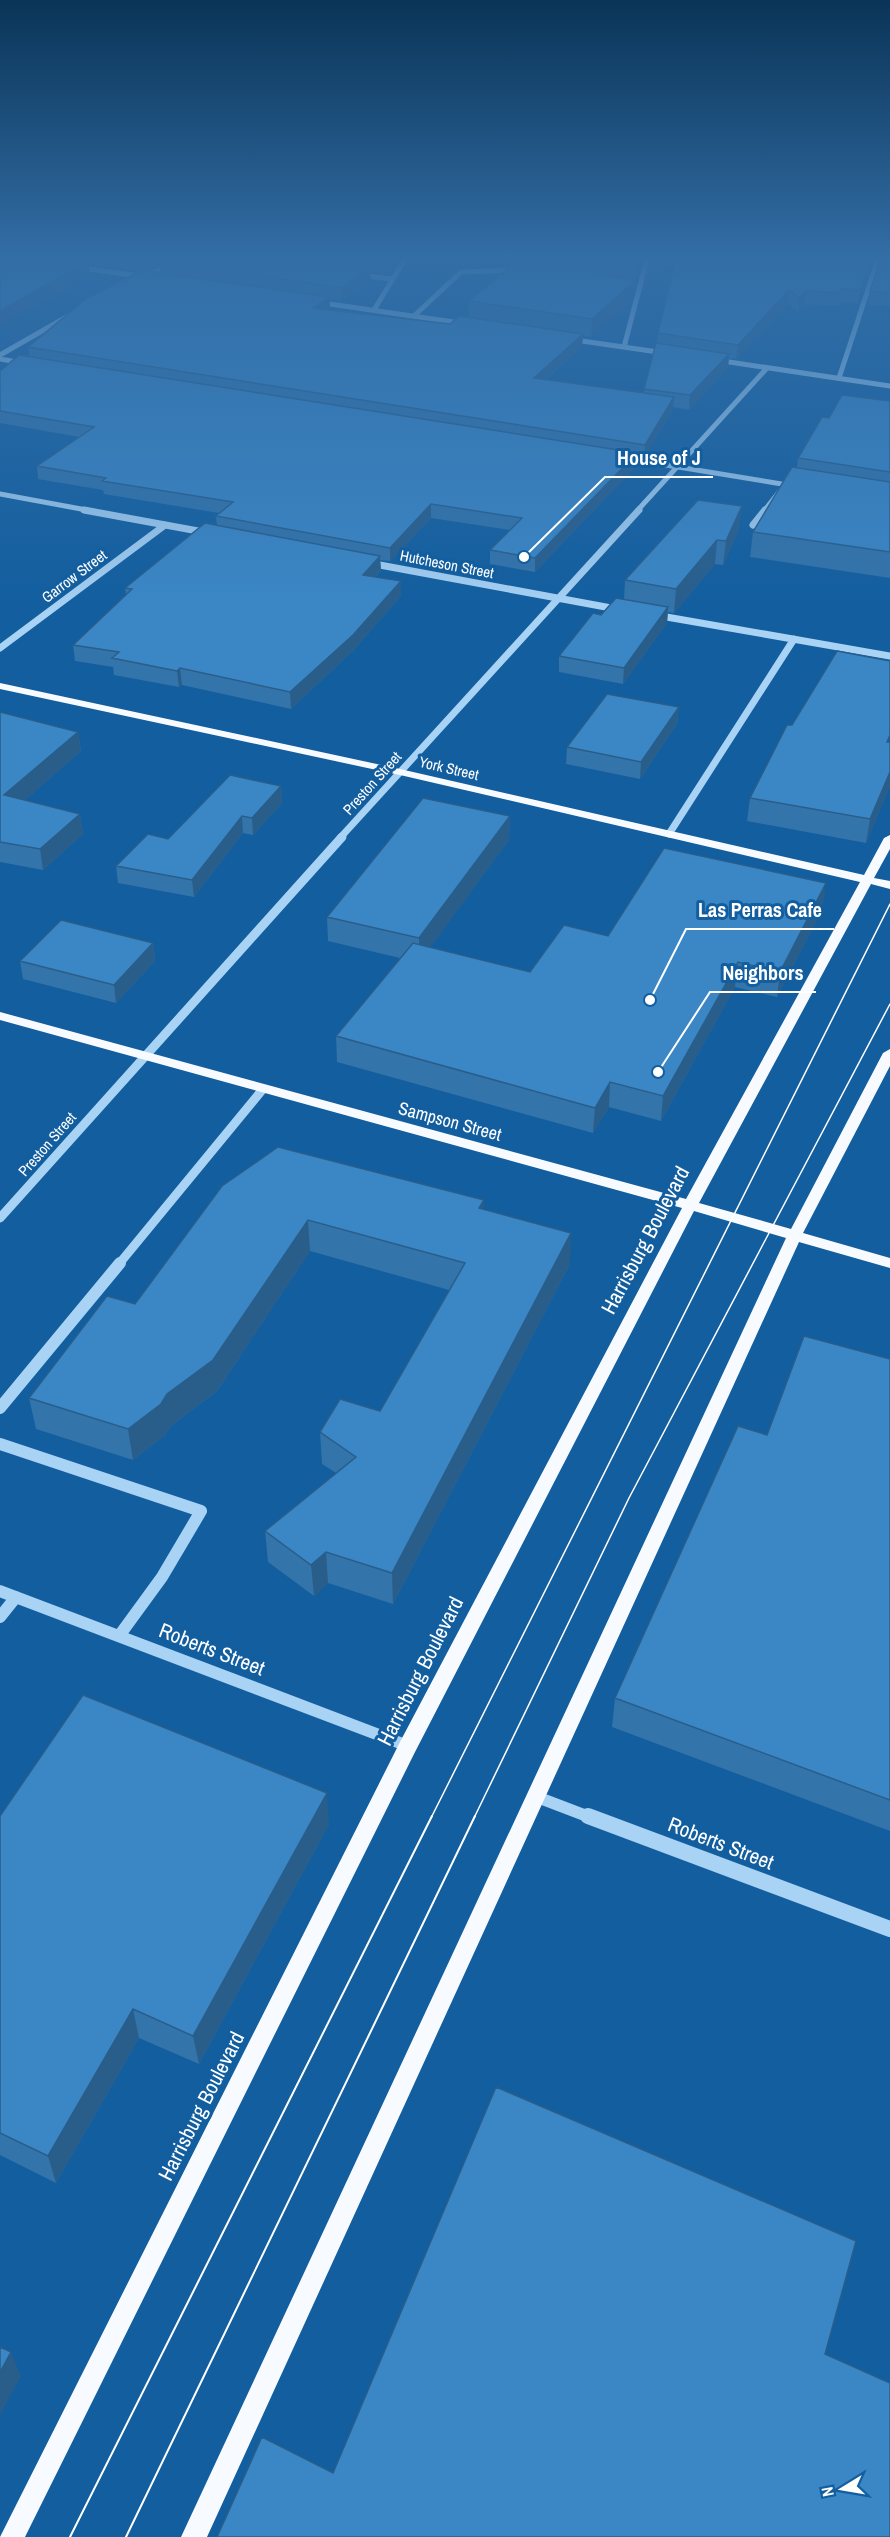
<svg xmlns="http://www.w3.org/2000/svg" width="890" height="2537" font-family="'Archivo Narrow',sans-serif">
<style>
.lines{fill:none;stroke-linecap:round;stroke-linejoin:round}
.minor-far4{stroke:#a9d3f5;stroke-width:5}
.minor-far3{stroke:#a9d3f5;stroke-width:7}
.minor-far2{stroke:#a9d3f5;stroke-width:9}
.minor-far1{stroke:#a9d3f5;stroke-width:12}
.minor{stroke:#a9d3f5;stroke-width:16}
.major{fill:#f7fbff;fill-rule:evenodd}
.tram-far1{stroke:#fff;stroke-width:1.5}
.tram{stroke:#fff;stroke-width:2}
.wall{fill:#3374aa;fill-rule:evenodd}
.shaded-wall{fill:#295e8b}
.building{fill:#3b87c6;stroke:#295e8b;stroke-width:1.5}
.labels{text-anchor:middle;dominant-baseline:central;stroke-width:6;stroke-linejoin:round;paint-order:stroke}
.far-street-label{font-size:15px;fill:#fff;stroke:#125e9f}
.street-label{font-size:18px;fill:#fff;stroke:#125e9f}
.near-street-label{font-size:21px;fill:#fff;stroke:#125e9f}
.leader{fill:none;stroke:#fff;stroke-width:2}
.callout-dot{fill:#fff;stroke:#125e9f;stroke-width:2}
.callout-label{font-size:20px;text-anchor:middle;font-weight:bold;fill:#fff;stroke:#125e9f;stroke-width:6;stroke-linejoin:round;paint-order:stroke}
</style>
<rect width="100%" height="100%" fill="#125e9f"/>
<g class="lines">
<path class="minor-far4" d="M 75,267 L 146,277
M 357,275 L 393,279
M 142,277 L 167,266 L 173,259
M 316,302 L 467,324
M 374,310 L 405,259
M 414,316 L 461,272 L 521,270
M 568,339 L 665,353
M 624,347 L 647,259
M 0,355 L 70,315
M 0,359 L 23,363
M 716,360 L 890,386
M 839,378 L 878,259
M 623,458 L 794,486
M 0,494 L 92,511
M 637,511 L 767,368
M 764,511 L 783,487"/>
<path class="minor-far3" d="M 84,510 L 209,533
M 753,525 L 765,510
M 369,563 L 622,610
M 655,615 L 890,656
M 0,648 L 165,525
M 669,834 L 794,639
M 340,838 L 639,510"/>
<path class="minor-far2" d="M 0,1218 L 342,837
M 119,1264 L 263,1089"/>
<path class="minor-far1" d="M 0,1408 L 120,1263
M 0,1444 L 201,1511 L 162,1577 L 119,1636
M 0,1591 L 408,1746
M 0,1617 L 16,1597
M 537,1797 L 592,1818"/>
<path class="minor" d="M 588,1816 L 890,1929"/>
<path class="major" d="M 0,683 L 400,769 L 864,875 L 884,838 L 890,835 L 890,849 L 874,878 L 890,881 L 890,889 L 871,884 L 699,1203 L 791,1229 L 883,1053 L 890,1049 L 890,1066 L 803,1233 L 890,1258 L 890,1268 L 799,1242 L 207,2537 L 181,2537 L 786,1238 L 694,1211 L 415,1752 L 25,2537 L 0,2537 L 401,1740 L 682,1208 L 0,1020 L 0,1012 L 686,1199 L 860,882 L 400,775 L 0,689 Z"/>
<path class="tram-far1" d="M 431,1818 L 890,904
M 474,1818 L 629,1498 L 890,1004"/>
<path class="tram" d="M 70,2537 L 432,1816
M 126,2537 L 475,1816"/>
</g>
<path class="wall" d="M 0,259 L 400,259 L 397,264 L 383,273 L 370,271 L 371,281 L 341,301 L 329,299 L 330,309 L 328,310 L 450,324 L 469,318 L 469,301 L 530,259 L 642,259 L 634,288 L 633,287 L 631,302 L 591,337 L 583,336 L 582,346 L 545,380 L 644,393 L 657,343 L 658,333 L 675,261 L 644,290 L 645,277 L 650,259 L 873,259 L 858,304 L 839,302 L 838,306 L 805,304 L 798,312 L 788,304 L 736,359 L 729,358 L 728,367 L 689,410 L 673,407 L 673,409 L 644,458 L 636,456 L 636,466 L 535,572 L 490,564 L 490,550 L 510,530 L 431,518 L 390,561 L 380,560 L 381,571 L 376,577 L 401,581 L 401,596 L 353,651 L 291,709 L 182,685 L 179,687 L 114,675 L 113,667 L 75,661 L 73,645 L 126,595 L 125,588 L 217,526 L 216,516 L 219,513 L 104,494 L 103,490 L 38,479 L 37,466 L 79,437 L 0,423 L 0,371 L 30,357 L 28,347 L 140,271 L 89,264 L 90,274 L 0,326 ZM 159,264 L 160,273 L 144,271 Z
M 890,259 L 890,306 L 868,305 L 870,291 Z
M 890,401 L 890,578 L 750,557 L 753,532 L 797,467 L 798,458 L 829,418 Z
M 739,529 L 723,565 L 715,564 L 674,613 L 668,612 L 667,623 L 623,684 L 559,672 L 559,656 L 601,615 L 624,600 L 625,580 Z
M 679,707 L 677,724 L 640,779 L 566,764 L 567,747 Z
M 0,712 L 78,732 L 81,751 L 25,800 L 80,814 L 83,834 L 43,870 L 0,862 Z
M 281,786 L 282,803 L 253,835 L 243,833 L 194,897 L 118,883 L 116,866 L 168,839 Z
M 890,786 L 866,843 L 747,821 L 750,798 Z
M 510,816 L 509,840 L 430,947 L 530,972 L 608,936 L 823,908 L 777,997 L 735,987 L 661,1121 L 609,1107 L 593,1133 L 337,1062 L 336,1036 L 400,958 L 328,941 L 327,917 Z
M 153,943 L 155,961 L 116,1003 L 23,979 L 20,961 Z
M 222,1186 L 484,1210 L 570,1264 L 393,1604 L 328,1583 L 314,1596 L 268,1562 L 265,1531 L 336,1473 L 322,1464 L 320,1432 L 380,1411 L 449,1290 L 310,1251 L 217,1391 L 172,1425 L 165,1435 L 133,1460 L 36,1429 L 29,1398 L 135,1304 Z
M 890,1359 L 890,1831 L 612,1727 L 615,1698 L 767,1435 Z
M 0,1816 L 329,1824 L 199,2064 L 139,2038 L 56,2183 L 0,2155 Z"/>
<path class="shaded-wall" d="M 140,259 L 168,259 L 159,261 L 159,264 L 142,272 Z
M 384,259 L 400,259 L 397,264 L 383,273 L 383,260 Z
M 639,259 L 642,259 L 634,288 L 635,274 Z
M 665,259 L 678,259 L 644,290 L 645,277 Z
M 870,259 L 873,259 L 858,304 L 860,290 Z
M 88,261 L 90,274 L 0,326 L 0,311 Z
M 370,268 L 371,281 L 341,301 L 341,288 Z
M 633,279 L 632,297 L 631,302 L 591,337 L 592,319 Z
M 789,290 L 788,304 L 736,359 L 738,345 Z
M 806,291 L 805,304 L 798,312 L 799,298 Z
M 329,297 L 330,309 L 313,320 L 313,308 Z
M 583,334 L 582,346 L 533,390 L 534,378 Z
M 729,354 L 728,367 L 689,410 L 690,395 Z
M 674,397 L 673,409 L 644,458 L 645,445 Z
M 637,453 L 636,466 L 535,572 L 535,558 Z
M 431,504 L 431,518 L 390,561 L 390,548 Z
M 742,506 L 739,529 L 723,565 L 726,541 Z
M 717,540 L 715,564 L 674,613 L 676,589 Z
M 380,556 L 381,571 L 363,590 L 363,575 Z
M 401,581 L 401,596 L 353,651 L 291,709 L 290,692 Z
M 668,607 L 667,623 L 623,684 L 624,668 Z
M 180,668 L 182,685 L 179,687 L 177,671 Z
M 679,707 L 677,724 L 640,779 L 641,762 Z
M 78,732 L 81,751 L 8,815 L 4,795 Z
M 890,772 L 890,786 L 866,843 L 870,819 Z
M 281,786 L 282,803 L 253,835 L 252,818 Z
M 80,814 L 83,834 L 43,870 L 40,849 Z
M 242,816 L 243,833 L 194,897 L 192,880 Z
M 510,816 L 509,840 L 419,963 L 419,938 Z
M 826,883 L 823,908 L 777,997 L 780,972 Z
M 153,943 L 155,961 L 116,1003 L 114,985 Z
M 738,962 L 735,987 L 661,1121 L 663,1096 Z
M 610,1082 L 609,1107 L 593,1133 L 595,1108 Z
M 484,1200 L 483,1231 L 479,1208 Z
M 308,1220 L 310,1251 L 217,1391 L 172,1425 L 165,1435 L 133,1460 L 128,1429 Z
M 571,1233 L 570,1264 L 393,1604 L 392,1573 Z
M 326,1552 L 328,1583 L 314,1596 L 311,1565 Z
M 327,1793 L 329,1824 L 199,2064 L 193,2036 Z
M 133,2009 L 139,2038 L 56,2183 L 48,2156 Z
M 11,2352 L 21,2376 L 0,2415 L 0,2372 Z"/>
<path class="building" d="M 0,259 L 74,259 L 88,261 L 0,311 Z
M 165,259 L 297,259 L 370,268 L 341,288 L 159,261 Z
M 519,259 L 554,260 L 609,276 L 633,279 L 632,284 L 592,319 L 469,301 Z
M 568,259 L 639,259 L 635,274 L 611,271 Z
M 650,259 L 665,259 L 645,277 Z
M 676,259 L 870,259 L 860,290 L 841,289 L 840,293 L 806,291 L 799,298 L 789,290 L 738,345 L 658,333 Z
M 881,259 L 890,259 L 890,293 L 870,291 Z
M 142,270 L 329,297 L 313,308 L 450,324 L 459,316 L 583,334 L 534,378 L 674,397 L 645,445 L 28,347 L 86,299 Z
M 656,343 L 729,354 L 690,395 L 644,389 Z
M 19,355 L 637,453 L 535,558 L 490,550 L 522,518 L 431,504 L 390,548 L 216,516 L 233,502 L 102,481 L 106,478 L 37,466 L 94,427 L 0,411 L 0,371 Z
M 842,395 L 890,401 L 890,472 L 798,458 L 822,417 L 829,418 Z
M 792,467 L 890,482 L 890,552 L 753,532 Z
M 698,500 L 742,506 L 726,541 L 717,540 L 676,589 L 625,580 Z
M 205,523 L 380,556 L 363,575 L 401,581 L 353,635 L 290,692 L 180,668 L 177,671 L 112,658 L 119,652 L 73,645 L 132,589 L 125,588 Z
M 616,598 L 668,607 L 624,668 L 559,656 L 593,613 L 601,615 Z
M 837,651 L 890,661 L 890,735 L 887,742 L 890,742 L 890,772 L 870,819 L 750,798 L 787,725 L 792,725 Z
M 607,694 L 679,707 L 641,762 L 567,747 Z
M 0,712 L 78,732 L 4,795 L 80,814 L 40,849 L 0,842 Z
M 230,775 L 281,786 L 252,818 L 242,816 L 192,880 L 116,866 L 148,834 L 168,839 Z
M 423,798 L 510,816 L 419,938 L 327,917 Z
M 664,848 L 826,883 L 780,972 L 738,962 L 663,1096 L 610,1082 L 595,1108 L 336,1036 L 413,943 L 530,972 L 564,925 L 608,936 Z
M 61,920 L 153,943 L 114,985 L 20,961 Z
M 278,1147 L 484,1200 L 479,1208 L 571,1233 L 392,1573 L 326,1552 L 311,1565 L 265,1531 L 356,1457 L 320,1432 L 340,1399 L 380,1411 L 465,1263 L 308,1220 L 213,1360 L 167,1394 L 161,1404 L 128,1429 L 29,1398 L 107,1296 L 135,1304 L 222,1186 Z
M 804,1336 L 890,1359 L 890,1800 L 615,1698 L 738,1426 L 767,1435 Z
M 83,1695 L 327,1793 L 193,2036 L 133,2009 L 48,2156 L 0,2133 L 0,1816 Z
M 496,2087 L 856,2241 L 825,2354 L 890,2383 L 890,2537 L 217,2537 L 262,2437 L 333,2473 Z
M 0,2347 L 11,2352 L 0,2372 Z"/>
<linearGradient id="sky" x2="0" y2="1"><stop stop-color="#0a3457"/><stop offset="0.42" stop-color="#336ea6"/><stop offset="1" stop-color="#336ea6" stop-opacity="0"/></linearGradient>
<rect width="890" height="614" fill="url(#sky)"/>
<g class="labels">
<g class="far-street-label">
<text transform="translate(447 564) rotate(11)">Hutcheson Street</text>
<text transform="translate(74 576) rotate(-37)">Garrow Street</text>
<text transform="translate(449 768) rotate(13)">York Street</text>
<text transform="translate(372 783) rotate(-48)">Preston Street</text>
<text transform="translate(47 1144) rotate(-49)">Preston Street</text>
</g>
<g class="street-label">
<text transform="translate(450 1121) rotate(15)">Sampson Street</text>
</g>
<g class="near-street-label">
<text transform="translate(645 1240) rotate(-62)">Harrisburg Boulevard</text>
<text transform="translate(212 1649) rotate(21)">Roberts Street</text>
<text transform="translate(420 1671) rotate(-63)">Harrisburg Boulevard</text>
<text transform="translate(721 1843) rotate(21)">Roberts Street</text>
<text transform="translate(201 2106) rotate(-63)">Harrisburg Boulevard</text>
</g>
</g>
<path class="leader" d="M524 557L605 477H713M650 1000L686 929H834M658 1072L710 992H816"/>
<g class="callout-dot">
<circle cx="524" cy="557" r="6"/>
<circle cx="650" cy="1000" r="6"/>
<circle cx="658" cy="1072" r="6"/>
</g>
<g class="callout-label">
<text x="659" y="465">House of J</text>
<text x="760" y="917">Las Perras Cafe</text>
<text x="763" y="980">Neighbors</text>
</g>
<g transform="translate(842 2489) rotate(259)" stroke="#125e9f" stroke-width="4.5" paint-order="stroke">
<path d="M0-4.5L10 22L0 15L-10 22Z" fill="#ffffff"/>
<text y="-9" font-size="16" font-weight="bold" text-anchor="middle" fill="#ffffff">N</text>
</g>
</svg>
